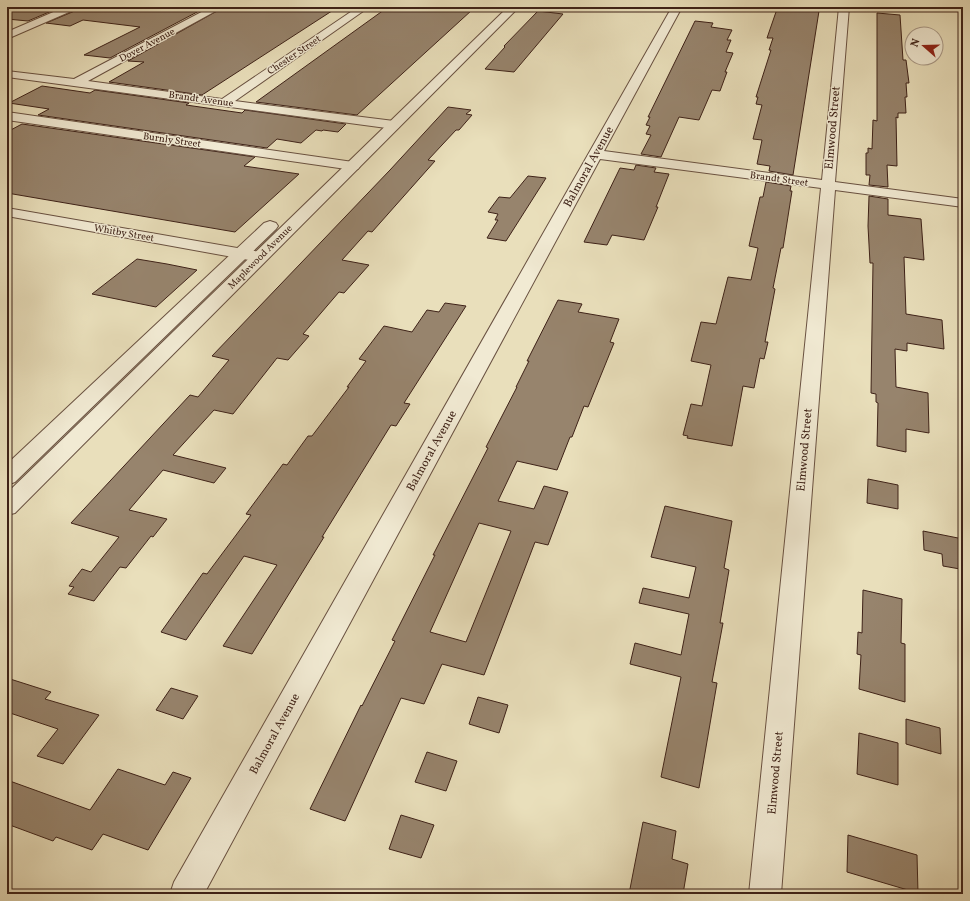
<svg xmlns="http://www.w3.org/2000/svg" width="970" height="901" font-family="Vollkorn,serif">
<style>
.building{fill:#97846d;stroke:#3e2218;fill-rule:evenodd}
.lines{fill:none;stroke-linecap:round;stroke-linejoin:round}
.minor-casing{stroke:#695141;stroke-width:2}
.tertiary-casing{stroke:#695141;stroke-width:2}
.minor{fill:#f1ead3;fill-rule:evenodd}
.tertiary{fill:#f1ead3;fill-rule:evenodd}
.labels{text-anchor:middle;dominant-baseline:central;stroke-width:3;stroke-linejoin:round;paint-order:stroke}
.far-street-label{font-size:10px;fill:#3e2218;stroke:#f1ead3}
.street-label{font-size:12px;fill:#3e2218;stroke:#f1ead3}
</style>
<rect width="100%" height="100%" fill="#e9dfbb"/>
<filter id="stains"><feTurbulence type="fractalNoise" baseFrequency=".005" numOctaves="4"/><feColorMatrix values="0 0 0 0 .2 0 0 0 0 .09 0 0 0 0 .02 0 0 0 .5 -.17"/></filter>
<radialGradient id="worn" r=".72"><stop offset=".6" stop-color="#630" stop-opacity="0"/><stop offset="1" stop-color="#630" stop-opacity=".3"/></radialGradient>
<path class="building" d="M 7,7 L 61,7 L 28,21 L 7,19 Z
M 80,7 L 158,7 L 199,11 L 110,58 L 84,55 L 140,27 L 83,20 L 70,26 L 46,23 L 77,10 Z
M 224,7 L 338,7 L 202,95 L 109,82 L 144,62 L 128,61 Z
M 388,7 L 439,7 L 472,10 L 357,115 L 256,102 Z
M 777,9 L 819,11 L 793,175 L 769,171 L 770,166 L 757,164 L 762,140 L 753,139 L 762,105 L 756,104 L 758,97 L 756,97 L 771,50 L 769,50 L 773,38 L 767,38 Z
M 538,11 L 563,14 L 514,72 L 485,69 L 505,47 L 504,46 Z
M 877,13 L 900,15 L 903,60 L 906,60 L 909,83 L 906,83 L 907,97 L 905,97 L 906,113 L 898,113 L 898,118 L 896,117 L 897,166 L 887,165 L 888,187 L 869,185 L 870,175 L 866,175 L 866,153 L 868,153 L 868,148 L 872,149 L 873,120 L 877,121 Z
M 695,21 L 713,23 L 711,27 L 732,30 L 727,40 L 731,40 L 726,52 L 733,53 L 725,72 L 727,72 L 720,91 L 712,90 L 699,120 L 679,117 L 661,157 L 641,154 L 651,135 L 646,134 L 650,126 L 646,125 L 650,117 L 648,117 Z
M 42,86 L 90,93 L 95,90 L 189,103 L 186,105 L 242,113 L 245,110 L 346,124 L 338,132 L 323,130 L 322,131 L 316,130 L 301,143 L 277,139 L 267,148 L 38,115 L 49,109 L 9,103 Z
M 448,107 L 471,110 L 466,114 L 472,115 L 459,130 L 456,130 L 428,160 L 435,161 L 372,232 L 368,231 L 342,260 L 369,265 L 344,293 L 339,292 L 303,334 L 309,336 L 288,360 L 277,358 L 233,414 L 214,410 L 173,455 L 226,468 L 214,483 L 163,470 L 129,510 L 167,519 L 153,537 L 151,536 L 126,568 L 120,567 L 94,601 L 68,594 L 74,587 L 69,586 L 82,569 L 91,572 L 119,537 L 71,523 L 190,395 L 198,397 L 229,360 L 212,356 L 390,170 Z
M 22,124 L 255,157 L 244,166 L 299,174 L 235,232 L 7,193 L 7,132 Z
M 636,165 L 656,168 L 654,172 L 669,174 L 656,207 L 658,207 L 644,240 L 612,235 L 607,245 L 584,242 L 620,168 L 634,170 Z
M 528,176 L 546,178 L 506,241 L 487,238 L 498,220 L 495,220 L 498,214 L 488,212 L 499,197 L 510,198 Z
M 766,182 L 791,186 L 790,191 L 792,191 L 783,248 L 781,248 L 773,288 L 775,289 L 765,342 L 768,342 L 764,359 L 760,358 L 754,388 L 743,386 L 732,446 L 687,438 L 688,436 L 683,435 L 691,404 L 702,406 L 711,365 L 691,361 L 701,322 L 716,324 L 728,277 L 751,280 L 758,248 L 749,246 L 760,197 L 763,197 Z
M 869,196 L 888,199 L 888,215 L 921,219 L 924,260 L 904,257 L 906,314 L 942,320 L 944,349 L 907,343 L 907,351 L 895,349 L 896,387 L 928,393 L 929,433 L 906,429 L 906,452 L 877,446 L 878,403 L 876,402 L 876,394 L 871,393 L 873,263 L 870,263 L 868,226 Z
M 137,259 L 167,264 L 197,270 L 156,307 L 92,294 Z
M 558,300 L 582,304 L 578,312 L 619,319 L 610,342 L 614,343 L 588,407 L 584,406 L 572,437 L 570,437 L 557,470 L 517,461 L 498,501 L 534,509 L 544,486 L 568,492 L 548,545 L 535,542 L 484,675 L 442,664 L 424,704 L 401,698 L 345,821 L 310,809 L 361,705 L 362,706 L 395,641 L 392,640 L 435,555 L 433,555 L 488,448 L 486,447 L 517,387 L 516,387 L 529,361 L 527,361 ZM 479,523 L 511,531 L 466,642 L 430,632 Z
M 445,303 L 466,306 L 404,403 L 410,404 L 396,426 L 391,425 L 322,537 L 324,537 L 252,654 L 223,646 L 277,565 L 244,556 L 186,640 L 161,632 L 203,573 L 207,574 L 251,515 L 246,514 L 283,464 L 287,465 L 308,436 L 312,436 L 349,387 L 347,387 L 366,361 L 359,359 L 384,326 L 412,332 L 427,310 L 439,312 Z
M 868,479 L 898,485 L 898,509 L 867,503 Z
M 665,506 L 732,521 L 724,568 L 729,570 L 720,623 L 723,623 L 712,682 L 717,683 L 699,788 L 661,777 L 681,677 L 630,664 L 635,643 L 681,655 L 689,614 L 639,603 L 643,588 L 689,598 L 696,567 L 651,557 Z
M 923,531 L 963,539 L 963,558 L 959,557 L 960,569 L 943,566 L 942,554 L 924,550 Z
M 863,590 L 902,599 L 901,643 L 905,644 L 905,702 L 859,689 L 861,655 L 857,654 L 858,632 L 862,633 Z
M 7,678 L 51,692 L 45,699 L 99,715 L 63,764 L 37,756 L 58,729 L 7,712 Z
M 171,688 L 198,696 L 183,719 L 156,710 Z
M 478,697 L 508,705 L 499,733 L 469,724 Z
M 906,719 L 940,728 L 941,754 L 906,744 Z
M 859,733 L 898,743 L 898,785 L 857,774 Z
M 427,752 L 457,761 L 446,791 L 415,782 Z
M 118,769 L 165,785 L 173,772 L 191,778 L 148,850 L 103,834 L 92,850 L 56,837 L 53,841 L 7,824 L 7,780 L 90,810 Z
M 401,815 L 434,825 L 421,858 L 389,849 Z
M 643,822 L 676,831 L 672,859 L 688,864 L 683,894 L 629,894 Z
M 848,835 L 917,855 L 918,893 L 847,872 Z"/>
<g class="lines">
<g class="minor-casing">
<path id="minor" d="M 65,7 L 78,7 L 76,9 L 7,39 L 7,32 Z
M 211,7 L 223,7 L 88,81 L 222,99 L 358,7 L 369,7 L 235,101 L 394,121 L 398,122 L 400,125 L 398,128 L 394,129 L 7,77 L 7,71 L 74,79 Z
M 672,7 L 682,7 L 604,151 L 822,180 L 839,7 L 849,7 L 835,182 L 963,199 L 963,207 L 835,190 L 781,894 L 749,894 L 821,188 L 600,159 L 204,894 L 170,894 L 174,882 Z
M 7,112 L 353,162 L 358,163 L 360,166 L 358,169 L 353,170 L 7,120 Z
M 7,208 L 260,252 L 266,254 L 268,257 L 266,260 L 260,262 L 7,216 Z"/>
</g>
<g class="tertiary-casing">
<path id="tertiary" d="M 508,7 L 519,7 L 15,513 L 7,515 L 7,493 Z
M 270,221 L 276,223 L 278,226 L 276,229 L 15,482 L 7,485 L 7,464 L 264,223 Z"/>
</g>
<use href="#minor" class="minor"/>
<use href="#tertiary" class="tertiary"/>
</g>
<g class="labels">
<g class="far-street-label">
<text transform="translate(147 45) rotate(-28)">Dover Avenue</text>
<text transform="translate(294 55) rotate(-34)">Chester Street</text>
<text transform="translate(201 99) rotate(8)">Brandt Avenue</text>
<text transform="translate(172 140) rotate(8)">Burnly Street</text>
<text transform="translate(779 179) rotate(8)">Brandt Street</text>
<text transform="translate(124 233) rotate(10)">Whitby Street</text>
<text transform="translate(260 257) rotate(-45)">Maplewood Avenue</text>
</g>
<g class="street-label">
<text transform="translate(833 128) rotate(-85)">Elmwood Street</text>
<text transform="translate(589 167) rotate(-61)">Balmoral Avenue</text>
<text transform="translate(805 450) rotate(-85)">Elmwood Street</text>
<text transform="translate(432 451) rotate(-61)">Balmoral Avenue</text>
<text transform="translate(275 734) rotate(-61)">Balmoral Avenue</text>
<text transform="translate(776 773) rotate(-85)">Elmwood Street</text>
</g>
</g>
<rect width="970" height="901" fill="none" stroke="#e9dfbb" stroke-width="24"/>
<rect x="8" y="8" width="954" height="885" fill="none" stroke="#3e2218" stroke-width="2"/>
<rect x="12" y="12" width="946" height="877" fill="none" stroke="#3e2218"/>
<g transform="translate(924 46) rotate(290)"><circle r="19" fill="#f1ead3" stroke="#a99a88"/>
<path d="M0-3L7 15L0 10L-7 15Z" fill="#8f2418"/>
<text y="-6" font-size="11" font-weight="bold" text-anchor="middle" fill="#3e2218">N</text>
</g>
<rect width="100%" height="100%" filter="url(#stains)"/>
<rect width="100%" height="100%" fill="url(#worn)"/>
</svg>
